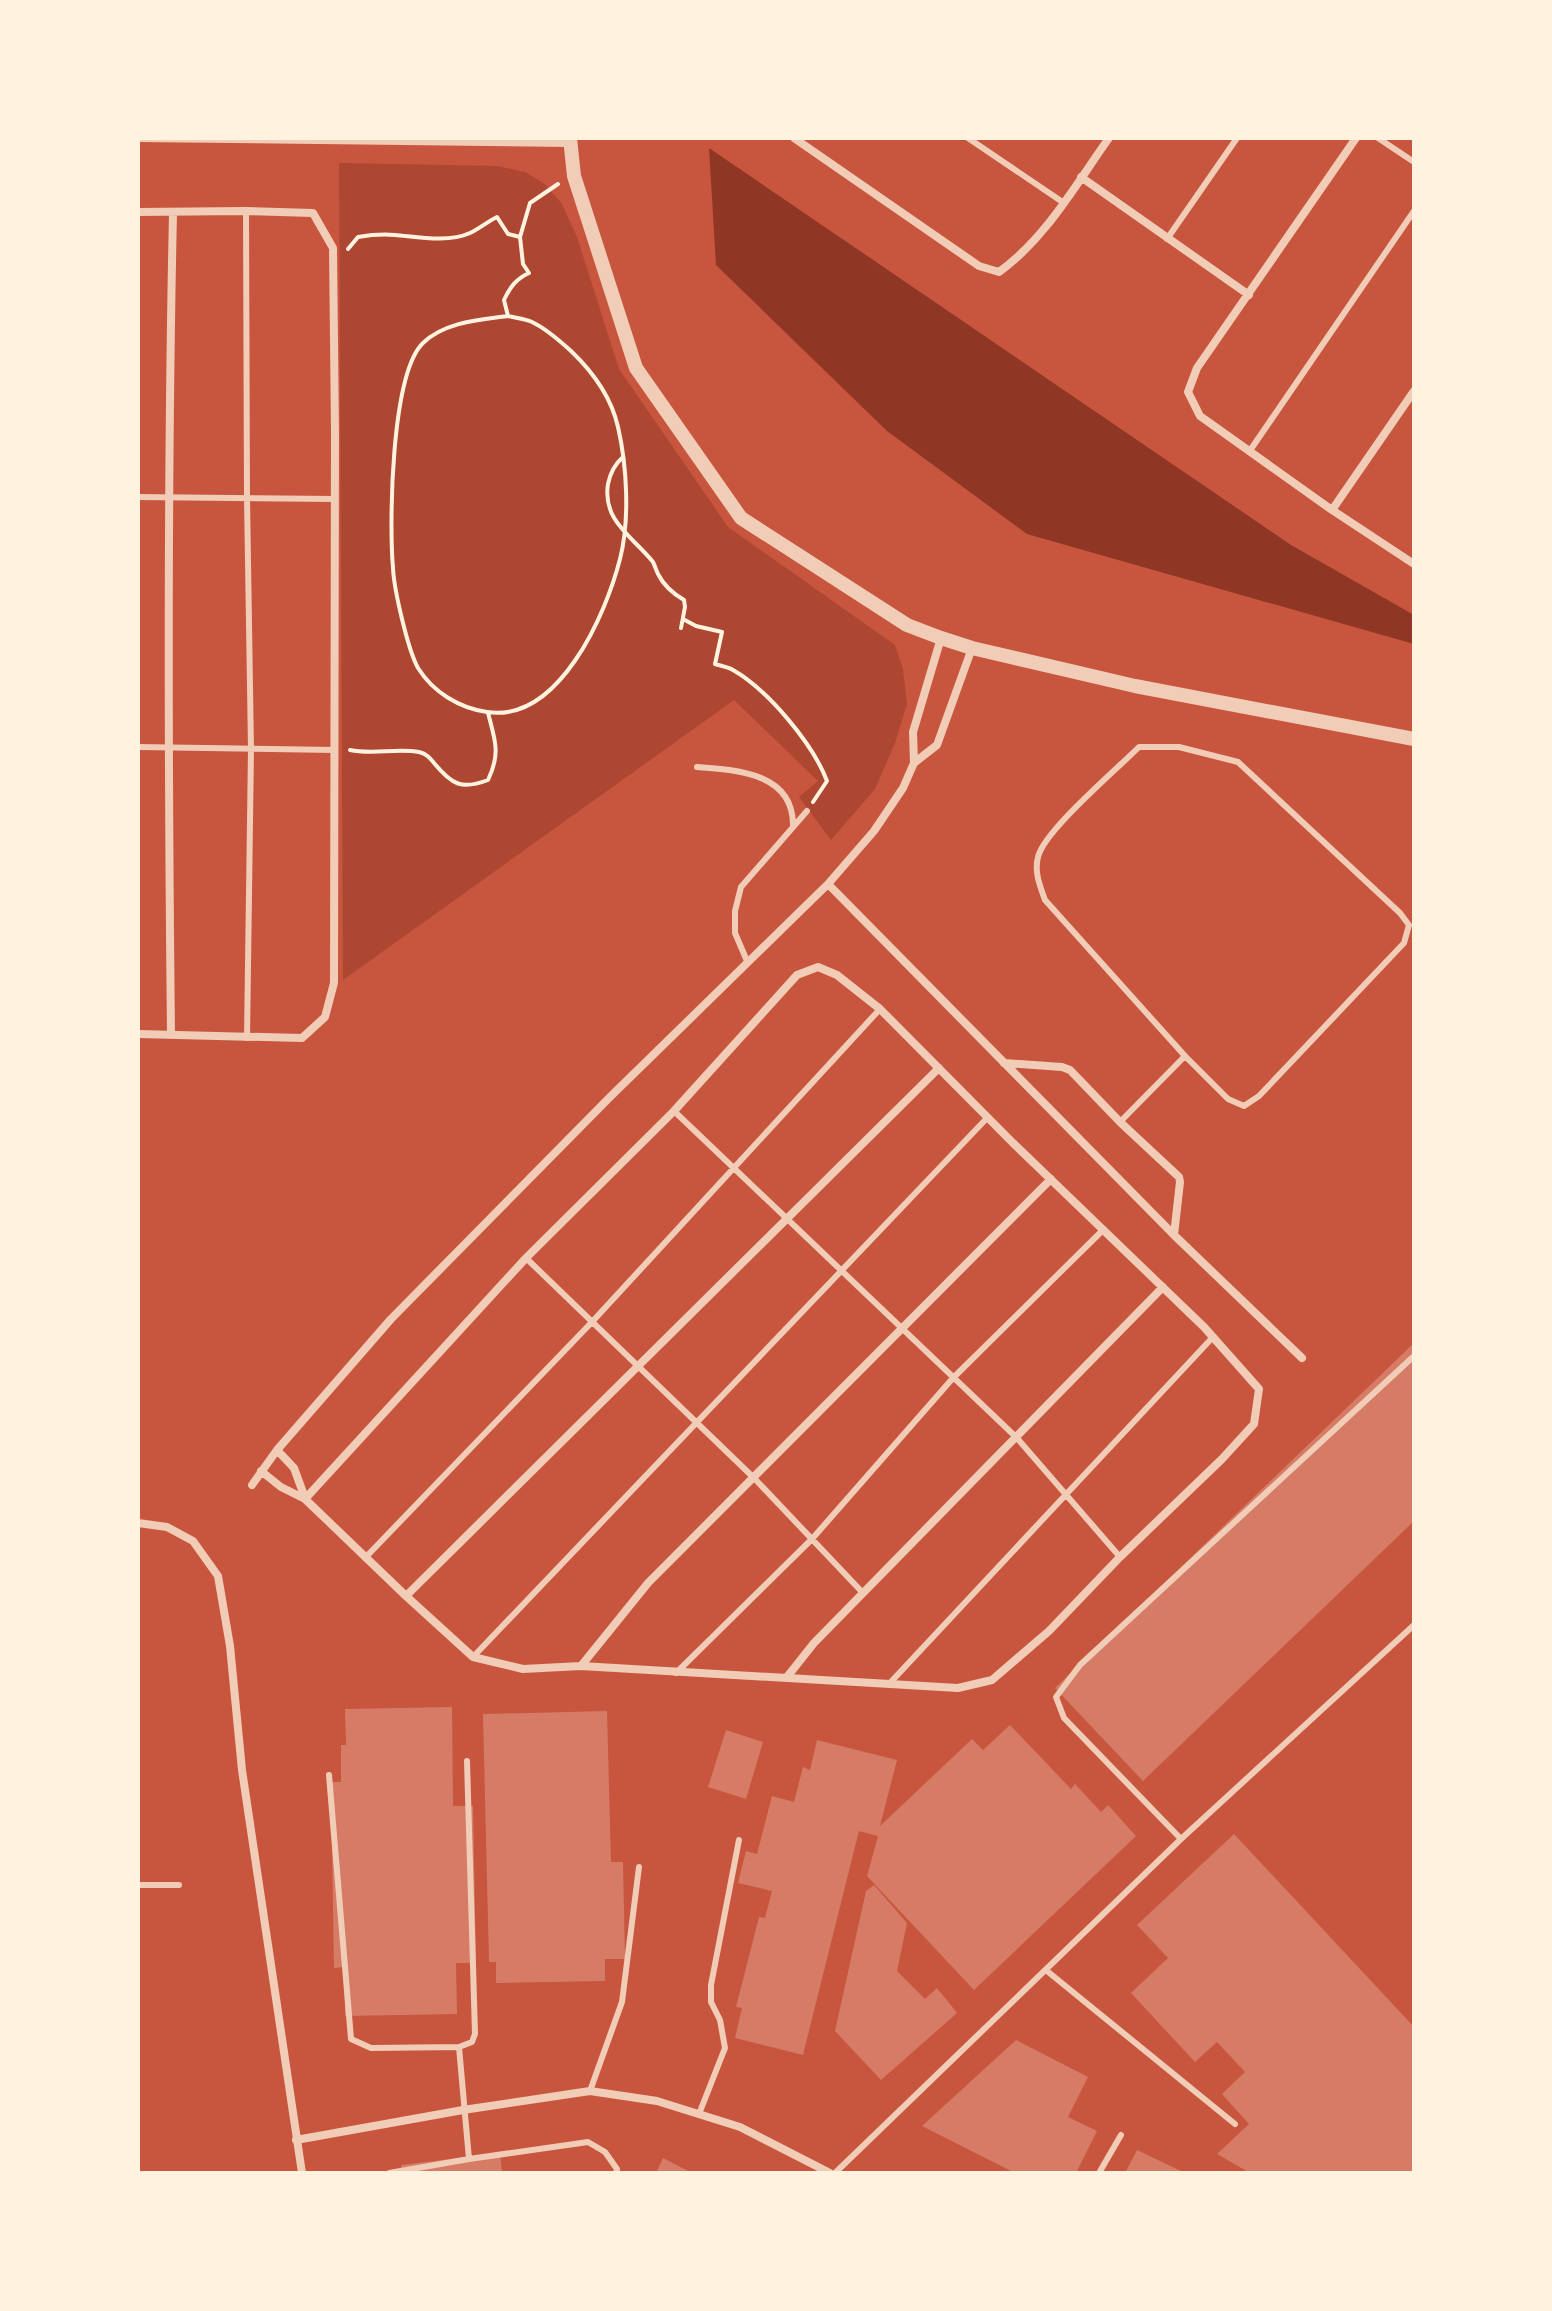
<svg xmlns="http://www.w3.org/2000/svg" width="1552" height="2311" font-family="'Asap Condensed',sans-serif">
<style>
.green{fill:#ae4732}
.water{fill:#8f3625}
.building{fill:#d67c66}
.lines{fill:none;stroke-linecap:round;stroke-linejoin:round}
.path{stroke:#fff3e0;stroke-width:4}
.service{stroke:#f1ccb7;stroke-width:6}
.minor{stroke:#f1ccb7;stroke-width:8}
.tertiary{stroke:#f1ccb7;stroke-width:14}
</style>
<rect width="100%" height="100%" fill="#c8553d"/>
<path class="green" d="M 339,163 L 497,166 L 525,172 L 545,184 L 562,204 L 577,237 L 619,369 L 728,527 L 895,645 L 903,669 L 907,704 L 895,743 L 875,789 L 831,840 L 799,797 L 818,781 L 734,700 L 343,980 Z"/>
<path class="water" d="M 709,148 L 1291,545 L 1414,615 L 1414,644 L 1027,534 L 887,431 L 716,265 Z"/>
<path class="building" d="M 1414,1343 L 1414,1521 L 1143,1781 L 1055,1688 Z
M 452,1707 L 453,1806 L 473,1806 L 476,1963 L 456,1963 L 457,2014 L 345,2016 L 344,1967 L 334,1968 L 331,1782 L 341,1782 L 341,1745 L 346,1745 L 345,1709 Z
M 607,1711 L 611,1862 L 623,1862 L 625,1959 L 605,1959 L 605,1981 L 496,1983 L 496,1962 L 489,1962 L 483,1714 Z
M 1010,1725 L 1071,1789 L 1075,1784 L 1101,1812 L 1108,1805 L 1136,1836 L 974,1990 L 867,1876 L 878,1836 L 859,1831 L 803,2055 L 735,2038 L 742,2008 L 736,2007 L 759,1917 L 765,1918 L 772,1891 L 738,1883 L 746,1851 L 757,1854 L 772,1796 L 794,1802 L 803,1767 L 810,1770 L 817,1740 L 897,1760 L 880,1826 L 972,1739 L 983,1750 Z
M 726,1730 L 763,1742 L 746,1799 L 708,1787 Z
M 1234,1834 L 1414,2027 L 1414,2173 L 1250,2173 L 1217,2154 L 1249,2124 L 1222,2094 L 1245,2072 L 1217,2042 L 1195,2062 L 1131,1993 L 1168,1958 L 1137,1925 Z
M 874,1885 L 907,1923 L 897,1971 L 925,1999 L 937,1988 L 957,2013 L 881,2080 L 835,2031 L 866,1891 Z
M 1016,2040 L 1088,2077 L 1068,2117 L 1097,2131 L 1076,2173 L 1015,2173 L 922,2126 Z
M 1137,2150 L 1185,2173 L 1125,2173 Z
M 500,2153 L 502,2173 L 402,2173 L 401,2165 Z
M 663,2158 L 692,2173 L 656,2173 Z"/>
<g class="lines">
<path class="path" d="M 348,249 L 358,237 C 370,235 383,234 395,235 C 418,237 448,243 470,233 C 479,229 487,222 497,217 L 508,234 L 520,237
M 508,316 C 516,318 525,319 532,322 C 545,328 560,341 571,351 C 593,372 611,396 618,427 C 627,466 630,520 620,559 C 606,614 559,723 487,712 C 459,708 433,692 418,668 C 408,650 394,590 393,568 C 389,523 391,374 423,343 C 445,322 479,320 508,316 Z
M 508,316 L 504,300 C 510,287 516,279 529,273 L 523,264 L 520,237 L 530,203 L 558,184
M 623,457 C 615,464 610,474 608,484 C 602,521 633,537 653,562 C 654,564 657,572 658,574 C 664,586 672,593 684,600 L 685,607 L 681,628
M 683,619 L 696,626 L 722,632 L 715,664 C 721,666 728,667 733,670 C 768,690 813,744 827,781 L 813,802
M 350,750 C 372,755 397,748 419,752 C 427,754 430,758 434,763 C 452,785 462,790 488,780 C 501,753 495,740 488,713"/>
<path class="service" d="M 968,138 L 1064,203
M 1378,138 L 1414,162
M 246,211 L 247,498 L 251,749 L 247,1038
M 1167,239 L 1237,138
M 1249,452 L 1414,211
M 138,497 L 335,499
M 138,747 L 335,750
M 1139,747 L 1179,747 L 1238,762 L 1400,913 L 1409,925 L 1404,943 L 1259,1096 L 1244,1106 L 1228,1099 L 1185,1056 L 1045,900 C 1040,886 1034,872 1038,857 C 1044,831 1117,769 1139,747 Z
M 697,767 C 737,770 793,773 793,825
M 747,961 L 735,933 L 735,911 L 741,887 L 807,811
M 674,1111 L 1016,1437 L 1120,1557
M 1120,1122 L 1185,1056
M 526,1258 L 754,1478 L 863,1593
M 365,1558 L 592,1322 L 880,1009
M 473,1657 L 988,1117
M 676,1673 L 812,1539 L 953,1378 L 1103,1230
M 889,1684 L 1213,1337
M 329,1775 L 351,2039 L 371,2048 L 459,2047 L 469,2159 L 588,2142 L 605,2152 L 617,2169 L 616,2173
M 1181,1839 L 1064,1718 L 1056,1697 L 1080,1665 L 1414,1356
M 138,1885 L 179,1885
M 1047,1971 L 1235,2124
M 459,2047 L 472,2042 L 475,2034 L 467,1761
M 590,2091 L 622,2002 L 639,1867
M 699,2114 L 725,2048 L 720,2020 L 711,2002 L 711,1985 L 739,1840
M 389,2173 L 469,2159
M 835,2173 L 1181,1839 L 1414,1625
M 1099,2173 L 1121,2135"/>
<path class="minor" d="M 138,138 L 569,143
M 794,138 L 979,266 L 999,272 C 1046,238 1076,184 1109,138
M 1356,138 L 1197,368 L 1188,392 L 1200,416 L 1332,510 L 1414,564
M 1081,177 L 1249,295
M 138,212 L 246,211 L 313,213 L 333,248 L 335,433 L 334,983 L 325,1017 L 302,1038 L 138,1034
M 1332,510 L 1414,391
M 914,763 L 937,745 L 972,648
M 828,884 L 1174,1235 L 1302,1358
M 171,1035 C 168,761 167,487 173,213
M 1004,1063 L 1062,1067 L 1070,1070 L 1120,1122 L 1179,1177 L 1180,1182 L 1174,1235
M 277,1450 L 294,1468 L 305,1498
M 261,1471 L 281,1487 L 305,1499 L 406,1596 L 473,1657 L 523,1669 L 581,1666 L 958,1688 L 992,1680 L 1049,1631 L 1120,1557 L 1222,1459 L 1254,1424 L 1259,1389 L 1204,1327 L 1013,1143 L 880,1009 L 837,975 L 818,967 L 797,975 L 674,1111 L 526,1258 L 305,1499
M 252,1485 L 277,1450 L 391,1319 L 610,1097 L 828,884 L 874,831 L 903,788 L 914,763 L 913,732 L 941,638
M 138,1523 L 167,1527 L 193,1541 L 218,1576 L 230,1646 L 242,1770 L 302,2173
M 406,1596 L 939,1068
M 581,1666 L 648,1583 L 1051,1179
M 787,1677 L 814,1643 L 1163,1287
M 296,2140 L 463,2110 L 590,2091 L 657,2101 L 740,2127 L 830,2173"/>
<path class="tertiary" d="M 570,138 L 574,176 L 636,368 L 741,518 L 907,625 L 941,638 L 972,648 L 1135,686 L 1414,739"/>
</g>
<rect width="1552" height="2311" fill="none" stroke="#fff3e0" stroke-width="280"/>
</svg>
